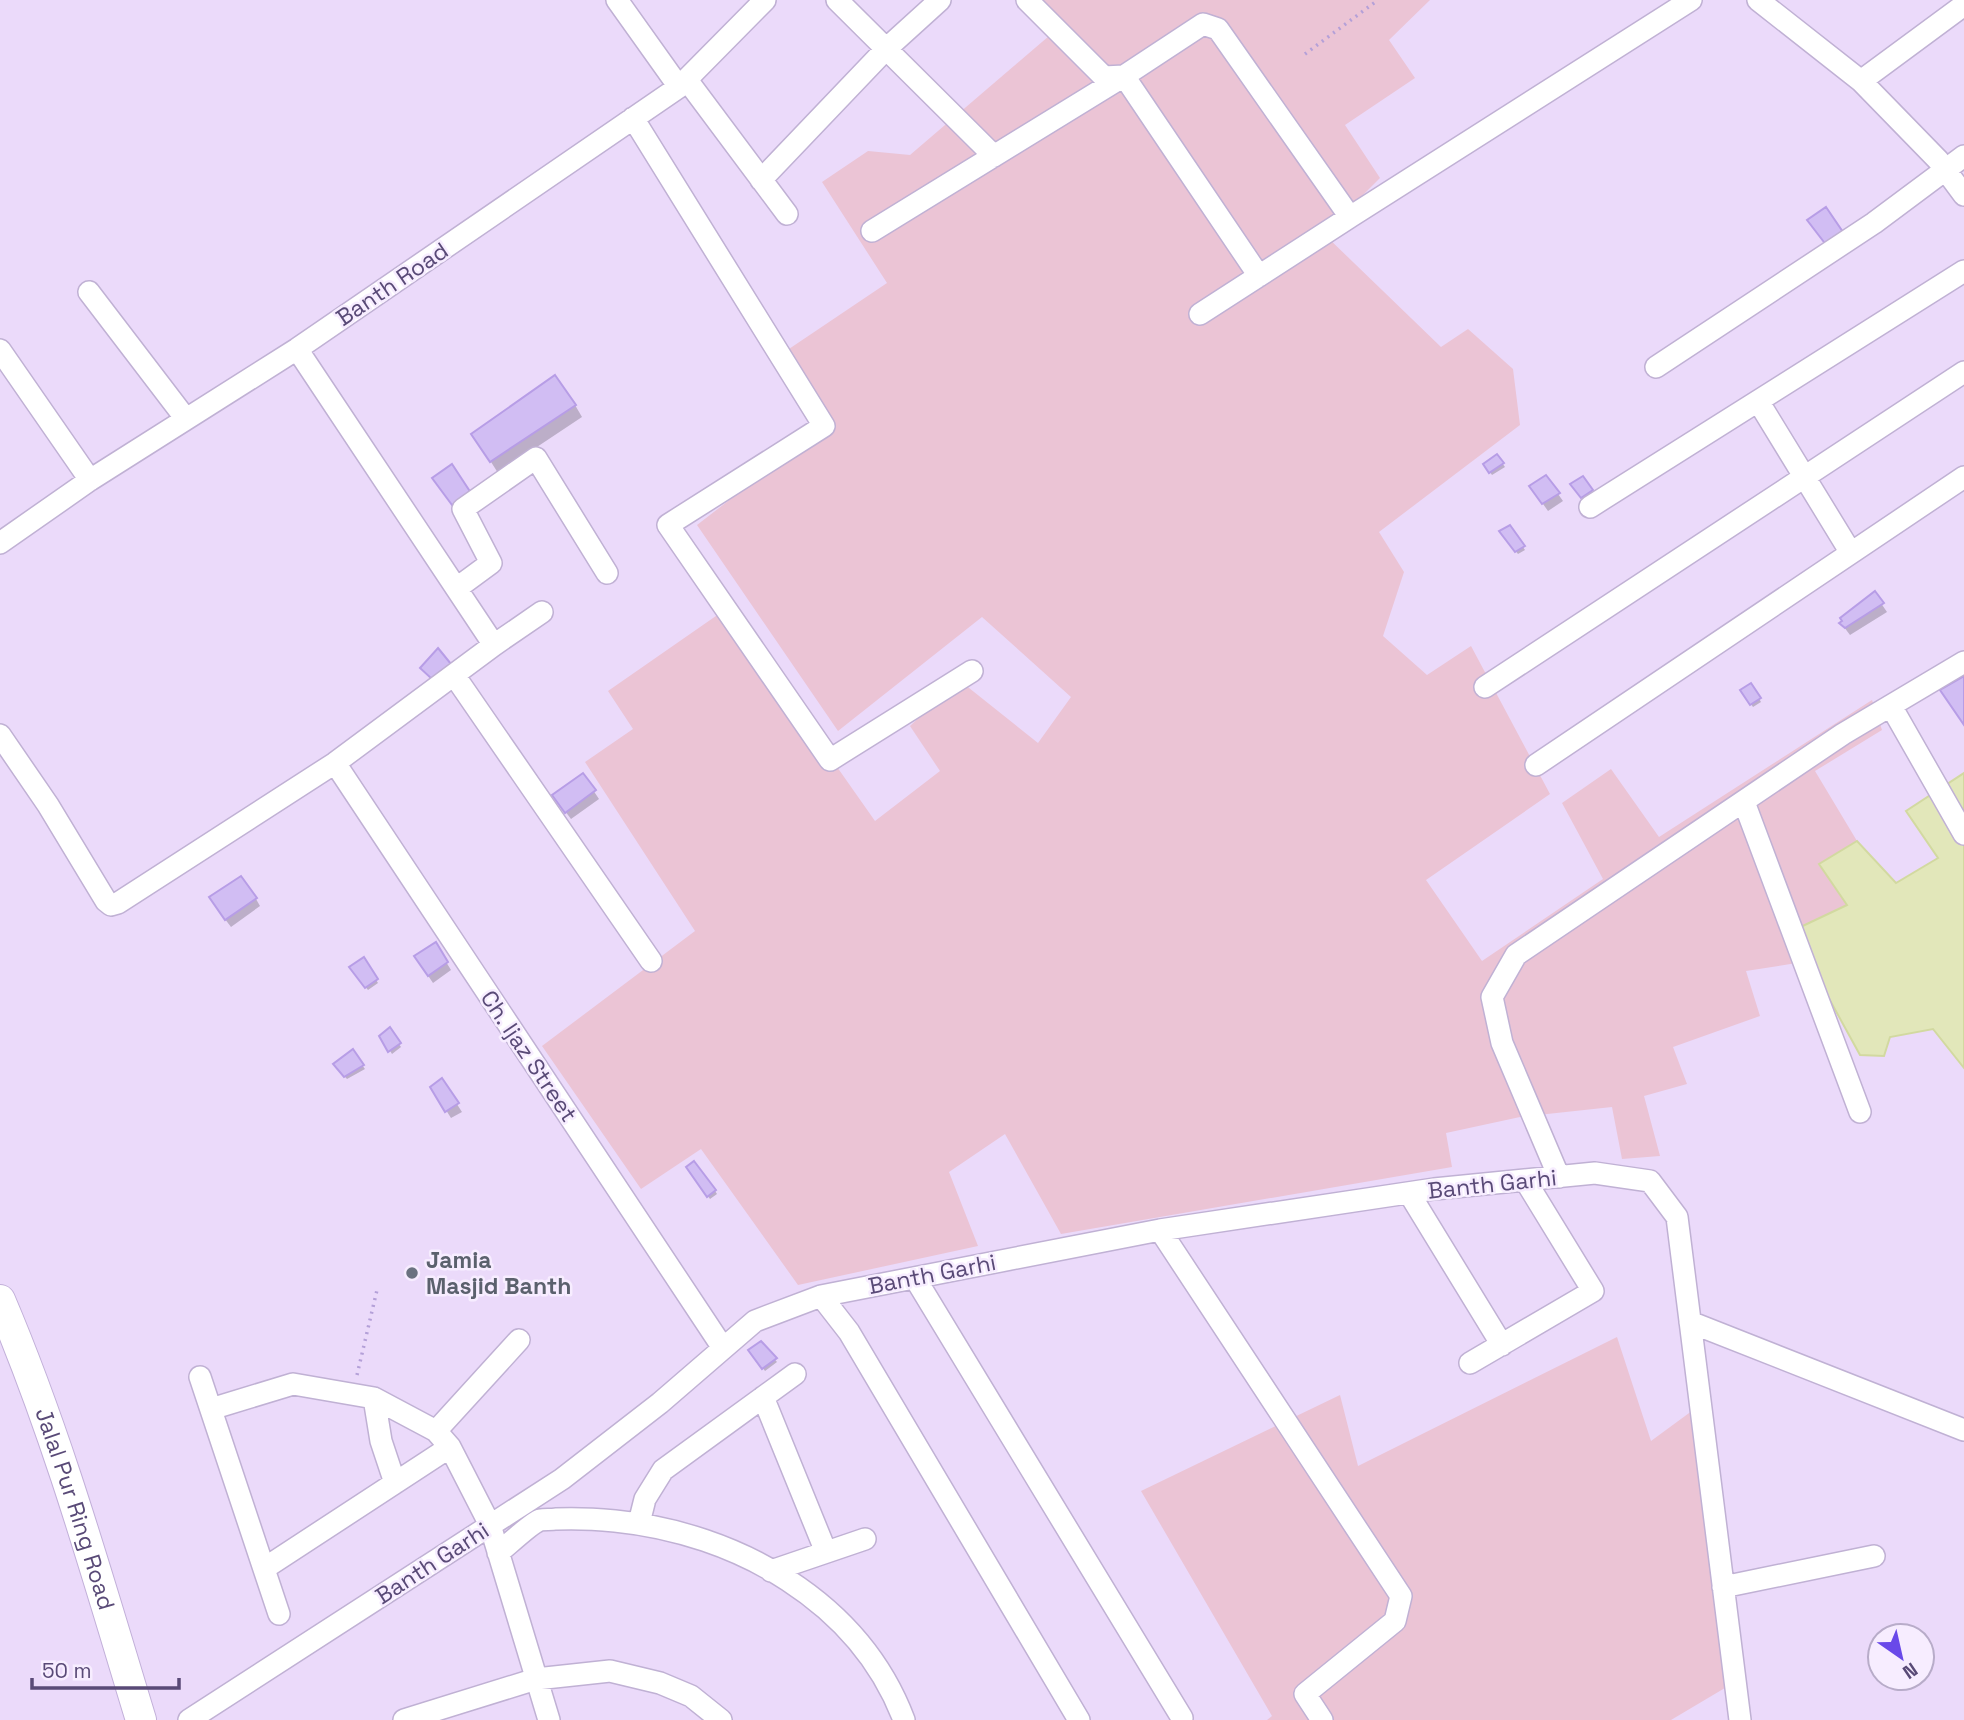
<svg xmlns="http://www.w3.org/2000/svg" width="1964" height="1720" font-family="'Space Grotesk',sans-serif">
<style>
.residential{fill:#ebdafa;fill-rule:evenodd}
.green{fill:#ebc4d5}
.water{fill:#e2e7ba;stroke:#d2d9a0;stroke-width:2}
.shadow{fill:#0003}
.building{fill:#d1bdf3;stroke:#b79de6;stroke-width:2}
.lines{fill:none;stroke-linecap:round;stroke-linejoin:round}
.street-casing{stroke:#c0b1d4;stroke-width:24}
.secondary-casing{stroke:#c2b0d9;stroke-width:32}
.path{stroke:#b4a0d8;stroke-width:3.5;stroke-dasharray:2 5;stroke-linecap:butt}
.street{stroke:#fff;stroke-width:21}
.secondary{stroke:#fff;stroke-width:30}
.worship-dot{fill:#6b7280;stroke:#f7edff;stroke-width:2.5}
.labels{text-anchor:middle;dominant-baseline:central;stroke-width:5;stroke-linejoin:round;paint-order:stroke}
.street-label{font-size:23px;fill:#594a77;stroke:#f7edff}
.worship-label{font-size:23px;font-weight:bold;fill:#5b616d;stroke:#f7edff;text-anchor:start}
</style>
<rect width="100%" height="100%" fill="#f3e6fd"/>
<path class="residential" d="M 0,0 L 1964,0 L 1964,1720 L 0,1720 ZM 1880,1636 L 1922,1636 L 1922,1678 L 1880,1678 Z"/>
<path class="green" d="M 1027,0 L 1430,0 L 1389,40 L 1415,78 L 1345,125 L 1380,178 L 1324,234 L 1441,347 L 1468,329 L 1513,369 L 1520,425 L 1379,532 L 1404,572 L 1383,636 L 1427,675 L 1471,646 L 1550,794 L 1426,880 L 1482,961 L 1603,879 L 1562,803 L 1611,769 L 1659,837 L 1872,700 L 1882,730 L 1815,771 L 1857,841 L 1819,864 L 1847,905 L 1803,962 L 1746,971 L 1760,1016 L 1673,1047 L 1687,1084 L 1644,1096 L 1660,1156 L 1622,1159 L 1612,1107 L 1520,1117 L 1446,1133 L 1452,1167 L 1061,1234 L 1005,1134 L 949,1172 L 978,1246 L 798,1285 L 701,1149 L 641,1189 L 542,1046 L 695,931 L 585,762 L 633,729 L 608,691 L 726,609 L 875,821 L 940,771 L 910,726 L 959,680 L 1038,743 L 1071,697 L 982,617 L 838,731 L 697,525 L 824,427 L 780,355 L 887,283 L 822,182 L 868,151 L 910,155 L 1056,30 Z
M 1617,1337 L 1651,1441 L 1700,1405 L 1735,1682 L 1671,1720 L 1267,1720 L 1272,1716 L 1141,1491 L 1340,1395 L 1358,1466 Z"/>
<path class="water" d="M 1964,773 L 1964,1068 L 1933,1029 L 1890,1037 L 1884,1056 L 1860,1055 L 1792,931 L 1847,905 L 1819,864 L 1857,841 L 1896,883 L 1938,858 L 1906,811 Z"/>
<path class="shadow" d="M 575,405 L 582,417 L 498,473 L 481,446 Z
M 1497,456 L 1505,467 L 1492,475 L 1485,465 Z
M 1582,478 L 1594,494 L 1584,500 L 1573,484 Z
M 1536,494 L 1558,494 L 1563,501 L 1548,511 Z
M 1509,527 L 1525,550 L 1518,554 L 1503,535 Z
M 1874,593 L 1887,612 L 1850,635 L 1841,623 Z
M 1751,685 L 1761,702 L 1753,707 L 1742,691 Z
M 583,775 L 599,799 L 571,819 L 559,803 Z
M 256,899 L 260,906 L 231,927 L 215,906 Z
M 435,944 L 451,970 L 433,983 L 421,965 Z
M 363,960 L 378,983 L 368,990 L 353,971 Z
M 389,1030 L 401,1047 L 392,1054 L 381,1036 Z
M 352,1052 L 365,1069 L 347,1079 L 337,1068 Z
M 442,1081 L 462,1112 L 451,1118 L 432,1088 Z
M 688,1167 L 715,1191 L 717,1194 L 710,1199 Z
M 760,1343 L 777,1362 L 765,1371 L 750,1350 Z"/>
<path class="building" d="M 1826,207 L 1845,235 L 1827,246 L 1807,220 Z
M 555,375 L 576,405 L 490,462 L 471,434 Z
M 1497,454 L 1504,463 L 1489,473 L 1483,464 Z
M 452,464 L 471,493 L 452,505 L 432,478 Z
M 1546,475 L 1560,493 L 1542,504 L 1529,486 Z
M 1583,476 L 1593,490 L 1581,498 L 1570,484 Z
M 1510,525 L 1525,546 L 1515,552 L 1499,531 Z
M 1875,591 L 1884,603 L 1845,628 L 1839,623 L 1842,621 L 1840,618 Z
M 438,648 L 451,664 L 433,680 L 420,668 Z
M 1964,676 L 1964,725 L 1940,690 Z
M 1751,683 L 1761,698 L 1750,705 L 1740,690 Z
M 583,773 L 596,790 L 565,813 L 552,795 Z
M 241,876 L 257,898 L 225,920 L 209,897 Z
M 436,942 L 448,962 L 428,976 L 414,956 Z
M 364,957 L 378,979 L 365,988 L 349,967 Z
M 390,1027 L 401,1043 L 388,1052 L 379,1036 Z
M 353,1049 L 364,1065 L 344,1077 L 333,1064 Z
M 442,1078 L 459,1103 L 445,1112 L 430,1087 Z
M 694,1161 L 716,1190 L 707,1197 L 686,1167 Z
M 761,1341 L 777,1358 L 762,1369 L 748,1350 Z"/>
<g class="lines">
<g class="street-casing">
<path id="street" d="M 617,0 L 679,87
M 837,0 L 994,156
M 1027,0 L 1104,77 L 1124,76 L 1203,24 L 1218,29 L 1350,217 L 1691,0
M 1758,0 L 1861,81 L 1938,160 L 1964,195
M 687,80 L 787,214
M 1861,81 L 1964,5
M 633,118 L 824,426 L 668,525 L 830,760 L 972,671
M 761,180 L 886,49 L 940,0
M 872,231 L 1124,76 L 1259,276
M 89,292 L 186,419
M 1200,314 L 1350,217
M 297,349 L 494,645
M 0,350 L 90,480
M 1656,367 L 1874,223 L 1964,156
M 1758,401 L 1851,553
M 1590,507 L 1964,271
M 0,543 L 90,480 L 297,349 L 679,87 L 765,0
M 457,588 L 491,563 L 463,509 L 536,458 L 607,573
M 454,675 L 651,961
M 1485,687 L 1964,372
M 1891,706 L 1964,834
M 0,735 L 48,805 L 106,901 L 111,905 L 118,903 L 335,763 L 494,645 L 542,612
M 335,763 L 723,1348
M 1536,765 L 1964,477
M 1744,802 L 1860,1112
M 1559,1177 L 1502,1043 L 1492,997 L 1516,955 L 1843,734 L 1964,662
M 1409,1193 L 1502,1345
M 1160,1230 L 1401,1596 L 1395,1621 L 1305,1694 L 1322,1720
M 915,1278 L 1182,1718
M 821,1296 L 849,1332 L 1079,1720
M 1690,1322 L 1964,1430
M 1470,1363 L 1593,1291 L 1525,1180
M 200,1377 L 279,1614
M 763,1397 L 826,1552
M 374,1398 L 381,1441 L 395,1483
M 211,1409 L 293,1384 L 374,1398 L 436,1431 L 450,1447 L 490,1525 L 549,1720
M 436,1431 L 519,1340
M 639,1523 L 645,1499 L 663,1470 L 795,1374
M 498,1553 C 507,1546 531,1523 540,1520 C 545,1519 551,1520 556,1519 C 576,1518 595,1519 615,1521 C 736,1533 859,1601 904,1720
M 265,1568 L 450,1447
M 771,1571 L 865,1539
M 1723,1587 L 1874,1556
M 189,1720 L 562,1479 L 660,1403 L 755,1321 L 821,1296 L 1160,1230 L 1434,1189 L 1595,1173 L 1650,1181 L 1677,1217 L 1740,1720
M 404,1720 L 536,1679 L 610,1671 L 660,1683 L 691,1696 L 721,1720"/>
</g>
<g class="secondary-casing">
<g id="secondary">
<path id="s1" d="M 0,1300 C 58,1436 98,1579 141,1720"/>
</g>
</g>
<path class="path" d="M 1305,54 L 1378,0
M 357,1375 L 377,1290"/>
<use href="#street" class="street"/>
<use href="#secondary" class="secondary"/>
</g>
<circle class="worship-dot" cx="412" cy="1273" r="7"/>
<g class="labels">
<g class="street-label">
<text transform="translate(392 284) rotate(-34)">Banth Road</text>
<text transform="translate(529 1056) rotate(56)">Ch. Ijaz Street</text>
<text transform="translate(1492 1184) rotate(-6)">Banth Garhi</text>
<text transform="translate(932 1274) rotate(-11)">Banth Garhi</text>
<text stroke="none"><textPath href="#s1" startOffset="222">Jalal Pur Ring Road</textPath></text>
<text transform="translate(432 1563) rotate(-33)">Banth Garhi</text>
</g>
<g class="worship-label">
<text x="426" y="1260">Jamia<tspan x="426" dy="26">Masjid Banth</tspan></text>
</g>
</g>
<g transform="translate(1901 1657) rotate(146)"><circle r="33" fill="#f7edff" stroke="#b8acc9" stroke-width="2"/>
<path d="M0-5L12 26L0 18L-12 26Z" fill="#6949e9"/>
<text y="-10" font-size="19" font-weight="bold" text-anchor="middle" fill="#594a77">N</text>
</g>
<path d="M32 1678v10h147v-10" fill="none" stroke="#594a77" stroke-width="3.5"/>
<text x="42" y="1678" font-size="21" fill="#594a77" stroke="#f7edff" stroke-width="5" paint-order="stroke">50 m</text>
</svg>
